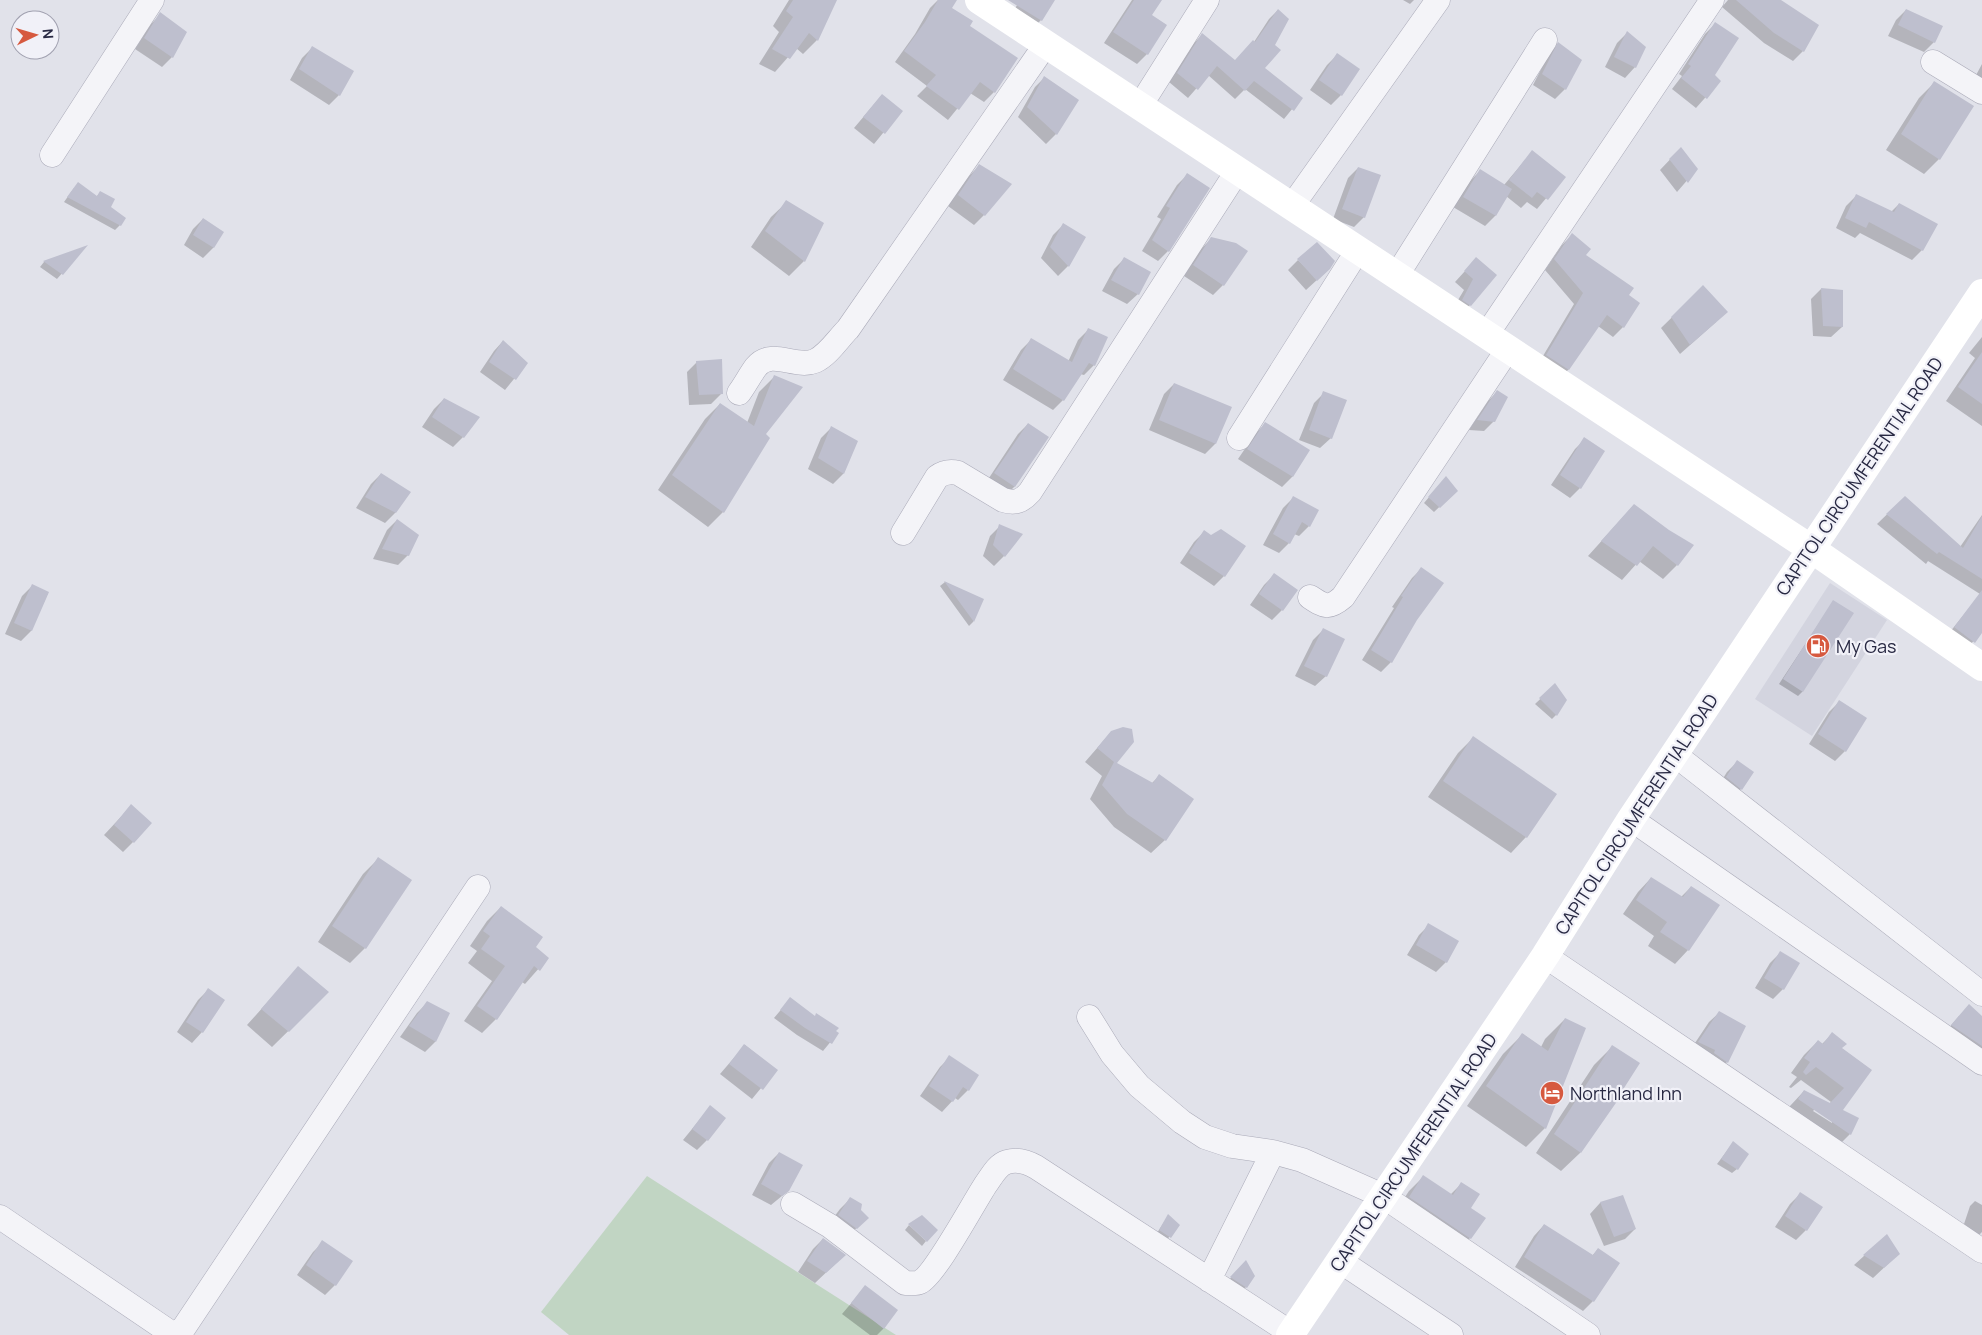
<svg xmlns="http://www.w3.org/2000/svg" width="1982" height="1335" font-family="Manrope,sans-serif">
<style>
.built{fill:#d3d4df}
.green{fill:#c1d5c3}
.shadow{fill:#0003;fill-rule:evenodd}
.building{fill:#bebfce}
.lines{fill:none;stroke-linecap:round;stroke-linejoin:round}
.street-casing{stroke:#aaaab8;stroke-width:25}
.street{stroke:#f4f4f8;stroke-width:24}
.secondary{stroke:#fff;stroke-width:28}
.labels{text-anchor:middle;dominant-baseline:central;stroke-width:4.5;stroke-linejoin:round;paint-order:stroke}
.street-label{font-size:18px;fill:#282943;stroke:#f1f1f8}
.poi-label{font-size:18px;fill:#282943;stroke:#f1f1f8;text-anchor:start}
</style>
<rect width="100%" height="100%" fill="#e1e2ea"/>
<path class="built" d="M 1830,583 L 1887,620 L 1812,736 L 1755,699 Z"/>
<path class="green" d="M 647,1176 L 896,1335 L 569,1335 L 541,1312 Z"/>
<path class="shadow" d="M 789,0 L 835,0 L 817,40 L 803,54 L 796,48 L 775,72 L 759,64 L 779,32 L 773,26 Z
M 938,0 L 944,0 L 968,26 L 994,92 L 984,102 L 970,93 L 948,120 L 917,96 L 927,86 L 895,62 L 915,34 L 930,8 Z
M 1020,0 L 1054,0 L 1041,20 L 1031,30 L 1010,17 Z
M 1132,0 L 1158,0 L 1150,15 L 1166,25 L 1147,54 L 1137,64 L 1104,43 Z
M 1403,0 L 1414,0 L 1410,4 Z
M 1728,0 L 1771,0 L 1803,51 L 1793,61 L 1764,43 L 1722,7 Z
M 1278,10 L 1263,68 L 1301,98 L 1284,119 L 1245,89 L 1235,99 L 1208,75 L 1188,98 L 1169,82 L 1193,44 L 1202,35 L 1235,61 L 1254,42 L 1269,19 Z
M 1906,10 L 1934,42 L 1924,52 L 1888,36 L 1896,20 Z
M 161,14 L 172,57 L 162,67 L 135,49 L 151,24 Z
M 1715,24 L 1713,76 L 1720,81 L 1696,108 L 1672,89 L 1682,76 L 1679,74 L 1705,34 Z
M 1627,33 L 1635,67 L 1625,78 L 1605,67 L 1617,43 Z
M 1558,44 L 1565,89 L 1555,99 L 1533,85 L 1549,54 Z
M 312,48 L 339,95 L 329,105 L 290,80 L 302,58 Z
M 1337,55 L 1341,95 L 1331,105 L 1310,90 L 1327,65 Z
M 1982,64 L 1982,102 L 1968,90 Z
M 1045,77 L 1056,134 L 1046,144 L 1018,117 L 1035,87 Z
M 1934,83 L 1939,159 L 1924,174 L 1886,150 L 1919,98 Z
M 882,95 L 901,111 L 874,144 L 854,128 Z
M 1680,149 L 1697,169 L 1677,192 L 1660,170 Z
M 1532,152 L 1564,177 L 1537,209 L 1527,202 L 1521,208 L 1506,196 L 1495,216 L 1485,226 L 1453,207 L 1470,181 L 1480,171 L 1504,185 Z
M 979,166 L 984,215 L 974,225 L 948,206 L 969,176 Z
M 1358,168 L 1364,217 L 1354,227 L 1333,219 L 1348,178 Z
M 1187,175 L 1168,251 L 1158,261 L 1142,251 L 1161,219 L 1157,217 L 1177,185 Z
M 74,188 L 96,197 L 100,193 L 120,225 L 115,230 L 64,202 Z
M 1856,196 L 1891,212 L 1899,204 L 1922,250 L 1912,260 L 1860,233 L 1855,238 L 1836,228 L 1846,206 Z
M 787,202 L 804,261 L 789,276 L 751,247 L 771,217 Z
M 203,219 L 222,232 L 213,248 L 203,258 L 184,245 L 193,229 Z
M 1063,225 L 1084,238 L 1068,266 L 1058,276 L 1041,258 L 1053,235 Z
M 1572,235 L 1584,255 L 1627,296 L 1623,327 L 1613,337 L 1598,326 L 1568,370 L 1558,380 L 1537,366 L 1574,304 L 1545,270 L 1562,245 Z
M 1211,239 L 1246,251 L 1223,285 L 1213,295 L 1184,276 L 1201,249 Z
M 84,248 L 57,279 L 40,267 L 44,262 Z
M 1124,259 L 1138,294 L 1127,304 L 1102,291 L 1114,269 Z
M 1476,259 L 1470,305 L 1460,315 L 1452,310 L 1464,290 L 1455,282 Z
M 1298,260 L 1318,279 L 1306,290 L 1288,270 Z
M 1703,287 L 1716,322 L 1680,354 L 1661,328 Z
M 1821,289 L 1842,291 L 1842,327 L 1831,337 L 1813,336 L 1811,299 Z
M 1088,330 L 1094,365 L 1084,375 L 1080,374 L 1063,400 L 1053,410 L 1003,380 L 1021,350 L 1031,340 L 1068,362 L 1078,340 Z
M 1982,337 L 1982,426 L 1946,401 L 1975,358 L 1969,353 Z
M 503,341 L 527,363 L 505,390 L 480,372 L 494,351 Z
M 697,362 L 721,394 L 711,404 L 689,405 L 687,372 Z
M 774,377 L 764,435 L 723,512 L 708,527 L 658,490 L 705,419 L 720,404 L 747,423 L 759,392 Z
M 1174,384 L 1230,408 L 1215,444 L 1205,454 L 1149,430 L 1164,394 Z
M 1498,391 L 1494,421 L 1484,431 L 1469,430 L 1488,401 Z
M 1324,393 L 1331,438 L 1320,448 L 1299,440 L 1314,403 Z
M 444,399 L 463,437 L 453,447 L 422,427 L 434,409 Z
M 1028,424 L 1015,486 L 1005,496 L 985,484 L 1018,434 Z
M 1265,424 L 1308,451 L 1292,477 L 1282,487 L 1238,459 L 1255,434 Z
M 831,428 L 856,441 L 843,474 L 833,484 L 808,469 L 821,438 Z
M 1585,439 L 1580,488 L 1570,498 L 1551,485 L 1575,449 Z
M 381,474 L 409,492 L 395,513 L 385,523 L 356,508 L 371,484 Z
M 1441,483 L 1456,491 L 1434,512 L 1424,503 Z
M 1905,497 L 1960,547 L 1982,515 L 1982,592 L 1980,594 L 1928,561 L 1926,564 L 1877,524 Z
M 1293,498 L 1309,526 L 1299,536 L 1294,534 L 1289,543 L 1279,553 L 1263,545 L 1283,508 Z
M 1634,505 L 1668,531 L 1677,565 L 1663,579 L 1639,561 L 1622,580 L 1588,556 Z
M 397,520 L 408,555 L 398,565 L 373,559 L 387,530 Z
M 1000,526 L 1004,556 L 994,566 L 983,556 L 990,536 Z
M 1204,532 L 1224,576 L 1214,586 L 1180,563 L 1194,542 Z
M 1422,568 L 1416,620 L 1391,662 L 1381,672 L 1362,660 L 1394,608 L 1392,607 L 1412,578 Z
M 1274,575 L 1282,610 L 1272,620 L 1250,605 L 1264,585 Z
M 945,582 L 982,600 L 973,622 L 969,626 L 940,586 Z
M 32,586 L 48,593 L 31,631 L 21,641 L 5,634 L 22,596 Z
M 1833,602 L 1803,691 L 1798,696 L 1779,684 Z
M 1971,606 L 1982,614 L 1982,631 L 1964,652 L 1945,638 Z
M 1323,630 L 1326,676 L 1315,686 L 1295,676 L 1313,640 Z
M 1555,685 L 1556,715 L 1552,719 L 1535,704 Z
M 1839,702 L 1845,751 L 1835,761 L 1809,744 L 1829,712 Z
M 1111,732 L 1115,764 L 1151,784 L 1159,776 L 1165,840 L 1151,853 L 1114,827 L 1090,799 L 1102,776 L 1085,762 Z
M 1473,738 L 1526,837 L 1511,853 L 1428,797 L 1458,753 Z
M 1737,762 L 1741,789 L 1731,799 L 1717,788 L 1727,772 Z
M 131,806 L 133,842 L 123,852 L 104,835 Z
M 378,859 L 365,948 L 350,963 L 318,942 L 363,874 Z
M 1651,878 L 1681,897 L 1691,887 L 1688,950 L 1675,964 L 1648,946 L 1654,936 L 1623,914 L 1638,892 Z
M 501,907 L 534,948 L 548,958 L 525,984 L 522,982 L 496,1019 L 482,1033 L 464,1021 L 492,981 L 468,963 L 477,951 L 470,946 L 487,921 Z
M 1429,925 L 1446,962 L 1436,972 L 1407,955 L 1419,935 Z
M 1780,953 L 1798,964 L 1783,989 L 1773,999 L 1755,988 L 1770,963 Z
M 298,968 L 328,992 L 272,1047 L 247,1025 Z
M 208,990 L 202,1032 L 192,1043 L 177,1032 L 198,1000 Z
M 790,999 L 837,1034 L 823,1051 L 797,1035 L 774,1018 Z
M 427,1003 L 448,1014 L 435,1042 L 425,1052 L 400,1037 L 417,1013 Z
M 1720,1012 L 1727,1062 L 1717,1072 L 1689,1052 L 1709,1022 Z
M 1959,1016 L 1982,1017 L 1982,1065 L 1942,1036 Z
M 1565,1019 L 1545,1128 L 1526,1147 L 1467,1106 L 1503,1054 L 1523,1034 L 1541,1047 L 1545,1039 Z
M 1832,1034 L 1841,1048 L 1871,1070 L 1841,1110 L 1850,1134 L 1836,1148 L 1785,1114 L 1790,1106 L 1804,1091 L 1829,1104 L 1831,1102 L 1801,1080 L 1791,1088 L 1789,1087 L 1797,1077 L 1791,1073 L 1804,1055 L 1818,1041 L 1822,1044 ZM 1815,1109 L 1832,1120 L 1832,1123 L 1813,1111 Z
M 745,1045 L 776,1070 L 752,1099 L 720,1074 Z
M 1613,1046 L 1580,1153 L 1561,1171 L 1536,1153 L 1594,1065 Z
M 950,1057 L 968,1090 L 958,1100 L 955,1098 L 942,1112 L 920,1096 L 940,1067 Z
M 710,1107 L 707,1140 L 697,1150 L 683,1140 Z
M 1733,1143 L 1737,1169 L 1732,1173 L 1717,1164 Z
M 779,1153 L 788,1191 L 771,1205 L 752,1195 L 769,1163 Z
M 1423,1177 L 1450,1195 L 1461,1184 L 1469,1208 L 1470,1238 L 1456,1253 L 1395,1212 L 1409,1191 Z
M 1800,1194 L 1806,1230 L 1796,1240 L 1775,1227 L 1790,1204 Z
M 1622,1196 L 1635,1229 L 1625,1239 L 1604,1246 L 1590,1214 L 1600,1203 Z
M 850,1199 L 867,1218 L 846,1238 L 828,1225 L 840,1209 Z
M 1975,1201 L 1982,1205 L 1982,1232 L 1978,1236 L 1964,1224 L 1970,1206 Z
M 1168,1216 L 1179,1225 L 1165,1242 L 1155,1236 Z
M 909,1225 L 926,1241 L 922,1246 L 905,1230 Z
M 1544,1225 L 1592,1256 L 1598,1249 L 1593,1301 L 1583,1311 L 1515,1267 L 1534,1236 Z
M 1886,1236 L 1889,1263 L 1873,1278 L 1854,1265 Z
M 823,1239 L 834,1265 L 815,1283 L 798,1272 L 813,1249 Z
M 323,1242 L 335,1285 L 325,1295 L 297,1275 L 313,1252 Z
M 1246,1262 L 1246,1287 L 1241,1292 L 1227,1282 Z
M 865,1287 L 884,1328 L 877,1335 L 870,1335 L 842,1314 Z"/>
<path class="building" d="M 793,0 L 837,0 L 818,41 L 809,33 L 790,59 L 772,49 L 793,17 L 786,11 Z
M 938,0 L 957,0 L 952,8 L 973,21 L 970,26 L 1018,58 L 995,93 L 980,82 L 959,110 L 926,86 L 936,75 L 904,51 L 925,22 Z
M 1008,0 L 1055,0 L 1042,21 Z
M 1134,0 L 1162,0 L 1152,15 L 1167,25 L 1148,55 L 1113,32 Z
M 1736,0 L 1781,0 L 1819,25 L 1804,52 L 1774,33 Z
M 1278,9 L 1289,19 L 1275,45 L 1281,50 L 1265,68 L 1303,98 L 1294,111 L 1254,81 L 1245,91 L 1217,66 L 1198,90 L 1177,73 L 1202,33 L 1235,60 L 1253,40 L 1255,42 Z
M 1906,9 L 1943,26 L 1935,43 L 1898,25 Z
M 160,12 L 187,32 L 173,58 L 144,38 Z
M 1715,22 L 1739,38 L 1715,75 L 1721,81 L 1707,99 L 1681,78 L 1691,66 L 1688,64 Z
M 1627,31 L 1646,47 L 1636,68 L 1614,57 Z
M 1558,42 L 1582,60 L 1566,90 L 1542,74 Z
M 312,46 L 354,71 L 340,96 L 299,69 Z
M 1337,53 L 1360,69 L 1342,96 L 1319,80 Z
M 1044,76 L 1079,100 L 1057,135 L 1027,107 Z
M 1934,81 L 1974,106 L 1940,160 L 1901,134 Z
M 882,94 L 903,111 L 885,134 L 863,117 Z
M 1681,147 L 1698,169 L 1688,183 L 1669,159 Z
M 1532,150 L 1566,177 L 1548,200 L 1537,192 L 1532,198 L 1509,180 Z
M 979,164 L 1012,184 L 985,216 L 958,195 Z
M 1358,167 L 1381,175 L 1365,218 L 1342,209 Z
M 1480,169 L 1512,189 L 1496,216 L 1463,197 Z
M 1187,173 L 1210,188 L 1169,252 L 1152,240 L 1170,208 L 1166,206 Z
M 78,182 L 97,196 L 100,191 L 115,199 L 111,207 L 126,218 L 121,226 L 67,197 Z
M 1856,194 L 1894,212 L 1899,203 L 1938,224 L 1923,251 L 1869,222 L 1866,228 L 1845,218 Z
M 786,200 L 824,223 L 805,262 L 765,231 Z
M 203,218 L 224,232 L 214,248 L 193,235 Z
M 1063,223 L 1086,237 L 1069,267 L 1050,247 Z
M 1572,233 L 1591,249 L 1586,255 L 1634,288 L 1629,295 L 1640,303 L 1624,328 L 1607,315 L 1569,370 L 1546,355 L 1583,293 L 1554,259 Z
M 1211,237 L 1236,243 L 1248,251 L 1224,286 L 1193,265 Z
M 1317,242 L 1335,261 L 1330,269 L 1317,281 L 1297,259 Z
M 88,245 L 63,275 L 43,261 Z
M 1124,257 L 1151,272 L 1139,295 L 1111,280 Z
M 1476,257 L 1497,275 L 1471,306 L 1462,300 L 1473,279 L 1464,271 Z
M 1703,285 L 1728,312 L 1690,345 L 1671,317 Z
M 1821,288 L 1843,290 L 1843,327 L 1823,326 Z
M 1088,328 L 1108,337 L 1095,366 L 1089,363 L 1064,401 L 1013,369 L 1031,338 L 1072,362 Z
M 503,340 L 528,363 L 516,380 L 489,362 Z
M 1982,352 L 1982,404 L 1958,387 Z
M 722,359 L 723,394 L 699,395 L 696,361 Z
M 774,375 L 803,387 L 766,434 L 770,438 L 724,513 L 672,475 L 720,403 L 754,426 Z
M 1174,383 L 1232,407 L 1216,444 L 1159,420 Z
M 1497,390 L 1508,397 L 1495,422 L 1477,420 Z
M 1323,391 L 1347,400 L 1332,439 L 1309,430 Z
M 444,398 L 480,417 L 464,438 L 432,417 Z
M 1265,422 L 1310,450 L 1293,477 L 1247,449 Z
M 1028,423 L 1049,437 L 1015,487 L 994,473 Z
M 831,426 L 858,441 L 844,474 L 818,458 Z
M 1584,437 L 1605,451 L 1581,489 L 1560,475 Z
M 381,473 L 411,492 L 396,513 L 365,497 Z
M 1446,476 L 1458,491 L 1440,508 L 1428,497 Z
M 1293,496 L 1319,510 L 1310,527 L 1302,522 L 1290,544 L 1273,534 Z
M 1905,496 L 1963,548 L 1982,516 L 1982,579 L 1939,552 L 1937,554 L 1886,514 Z
M 1634,504 L 1669,530 L 1694,545 L 1678,566 L 1653,546 L 1637,566 L 1601,541 Z
M 397,519 L 419,535 L 409,556 L 382,549 Z
M 999,524 L 1023,534 L 1005,557 L 993,545 Z
M 1221,529 L 1246,546 L 1225,577 L 1189,553 L 1204,530 L 1211,535 Z
M 1421,567 L 1444,583 L 1417,620 L 1392,663 L 1371,650 L 1403,597 L 1401,596 Z
M 1274,573 L 1298,590 L 1283,611 L 1259,594 Z
M 944,581 L 984,599 L 974,622 Z
M 32,584 L 49,592 L 32,631 L 14,623 Z
M 1982,590 L 1982,633 L 1975,643 L 1954,627 Z
M 1833,600 L 1854,613 L 1803,692 L 1783,679 Z
M 1323,628 L 1345,639 L 1327,677 L 1304,666 Z
M 1555,683 L 1567,700 L 1557,716 L 1539,698 Z
M 1839,700 L 1867,718 L 1846,752 L 1818,734 Z
M 1123,727 L 1132,729 L 1134,742 L 1117,763 L 1153,783 L 1159,774 L 1194,799 L 1166,841 L 1127,814 L 1102,785 L 1114,762 L 1097,748 L 1111,731 Z
M 1473,736 L 1557,794 L 1527,838 L 1443,781 Z
M 1737,760 L 1754,772 L 1742,790 L 1726,777 Z
M 131,804 L 152,823 L 134,843 L 114,825 Z
M 378,857 L 412,880 L 366,949 L 332,926 Z
M 1651,877 L 1683,897 L 1691,886 L 1720,905 L 1689,951 L 1660,932 L 1667,922 L 1636,900 Z
M 501,906 L 543,937 L 536,947 L 549,958 L 540,971 L 534,966 L 497,1020 L 477,1006 L 505,966 L 481,949 L 490,936 L 483,931 Z
M 1428,923 L 1459,941 L 1447,963 L 1416,945 Z
M 1780,951 L 1800,963 L 1784,990 L 1764,978 Z
M 298,966 L 329,992 L 289,1032 L 261,1009 Z
M 208,988 L 225,1000 L 203,1033 L 186,1022 Z
M 790,997 L 815,1016 L 816,1013 L 839,1028 L 836,1031 L 839,1033 L 832,1044 L 805,1028 L 780,1010 Z
M 427,1001 L 450,1013 L 436,1042 L 409,1026 Z
M 1969,1004 L 1982,1016 L 1982,1046 L 1951,1025 Z
M 1719,1011 L 1746,1026 L 1728,1063 L 1714,1053 L 1715,1050 L 1698,1042 Z
M 1565,1018 L 1586,1028 L 1546,1129 L 1486,1086 L 1522,1033 L 1548,1051 Z
M 1832,1032 L 1847,1044 L 1842,1048 L 1872,1070 L 1843,1110 L 1859,1118 L 1851,1135 L 1798,1099 L 1804,1090 L 1830,1103 L 1844,1088 L 1816,1067 L 1806,1075 L 1803,1072 L 1810,1062 L 1804,1058 L 1818,1040 L 1823,1044 Z
M 744,1044 L 778,1070 L 763,1090 L 729,1064 Z
M 1612,1045 L 1640,1063 L 1617,1099 L 1618,1100 L 1581,1153 L 1554,1134 Z
M 949,1055 L 979,1075 L 969,1091 L 963,1087 L 953,1102 L 929,1086 Z
M 710,1105 L 726,1118 L 708,1141 L 692,1129 Z
M 1733,1141 L 1749,1154 L 1738,1170 L 1721,1159 Z
M 779,1152 L 803,1165 L 789,1191 L 782,1196 L 761,1184 Z
M 1423,1175 L 1453,1195 L 1461,1182 L 1480,1194 L 1471,1208 L 1486,1218 L 1471,1239 L 1409,1197 Z
M 1800,1192 L 1823,1207 L 1807,1231 L 1785,1216 Z
M 1623,1195 L 1636,1229 L 1614,1237 L 1600,1202 Z
M 850,1197 L 862,1204 L 861,1210 L 869,1218 L 857,1229 L 838,1215 Z
M 1168,1214 L 1180,1225 L 1171,1238 L 1159,1230 Z
M 922,1215 L 938,1230 L 927,1242 L 908,1224 Z
M 1544,1224 L 1593,1255 L 1598,1248 L 1620,1263 L 1594,1302 L 1524,1257 Z
M 1887,1234 L 1900,1254 L 1884,1268 L 1863,1255 Z
M 823,1238 L 846,1255 L 826,1273 L 807,1261 Z
M 322,1240 L 353,1261 L 336,1286 L 306,1265 Z
M 1246,1260 L 1255,1276 L 1247,1288 L 1230,1277 Z
M 865,1285 L 898,1310 L 884,1329 L 851,1303 Z"/>
<g class="lines">
<g class="street-casing">
<path id="street" d="M 1933,62 L 1982,92
M 1140,106 L 1207,0
M 52,155 L 152,0
M 1292,206 L 1438,0
M 1397,275 L 1545,40
M 1487,334 L 1712,0
M 739,393 C 745,385 750,375 756,367 C 772,348 795,369 815,361 C 828,355 838,339 848,329 L 1046,44
M 1239,438 L 1358,250
M 903,533 L 937,477 C 944,472 950,471 958,473 L 1003,500 C 1015,504 1022,501 1030,492 L 1238,170
M 1310,597 C 1325,607 1329,609 1343,597 L 1508,349
M 1674,754 L 1982,994
M 1631,819 L 1982,1063
M 1545,956 L 1982,1251
M 1089,1017 L 1112,1054 L 1139,1086 L 1182,1122 L 1205,1137 L 1232,1146 L 1273,1152 L 1209,1280
M 1273,1152 L 1302,1160 L 1383,1196 L 1588,1335
M 793,1204 L 830,1226 L 905,1283 C 910,1283 916,1284 920,1282 C 935,1275 974,1202 986,1184 C 992,1176 997,1165 1007,1162 C 1017,1159 1027,1162 1036,1167 L 1291,1333
M 0,1217 L 174,1335
M 1340,1261 L 1451,1335
M 179,1335 L 478,887"/>
</g>
<use href="#street" class="street"/>
<path class="secondary" d="M 979,0 L 1810,548 L 1982,667
M 1290,1335 L 1545,956 L 1631,819 L 1982,293"/>
</g>
<defs>
<g id="fuel-disc" transform="scale(1.25)"><circle r="9.5" fill="#d6593f" stroke="#f1f1f8"/><path d="M-5.5-6h7V0h2V4h1.3V-2.5L3-4.5l.8-.8L6-3V5H2.5V1h-1V6h-7ZM-4.2-4.7v3.2H.2V-4.7Z" fill="#fff"/></g>
<g id="hotel-disc" transform="scale(1.25)"><circle r="9.5" fill="#d6593f" stroke="#f1f1f8"/><path d="M-6-4.5h1.5V1H6V5H4.5V3h-9V5H-6ZM-4 0a1.8 1.8 0 1 1 3.6 0ZM.5 0V-2.5h3Q6-2.5 6 0Z" fill="#fff"/></g>
</defs>
<g fill-rule="evenodd">
<use href="#fuel-disc" x="1818" y="646"/>
<use href="#hotel-disc" x="1552" y="1093"/>
</g>
<g class="labels">
<g class="street-label">
<text transform="translate(1859 476) rotate(-56)">CAPITOL CIRCUMFERENTIAL ROAD</text>
<text transform="translate(1636 814) rotate(-57)">CAPITOL CIRCUMFERENTIAL ROAD</text>
<text transform="translate(1413 1152) rotate(-56)">CAPITOL CIRCUMFERENTIAL ROAD</text>
</g>
<g class="poi-label">
<text x="1836" y="646">My Gas</text>
<text x="1570" y="1093">Northland Inn</text>
</g>
</g>
<g transform="translate(35 35) rotate(85)"><circle r="24" fill="#f1f1f8" stroke="#a1a1b0"/>
<path d="M0-4L9 19L0 12L-9 19Z" fill="#d6593f"/>
<text y="-8" font-size="14" font-weight="bold" text-anchor="middle" fill="#282943">N</text>
</g>
</svg>
